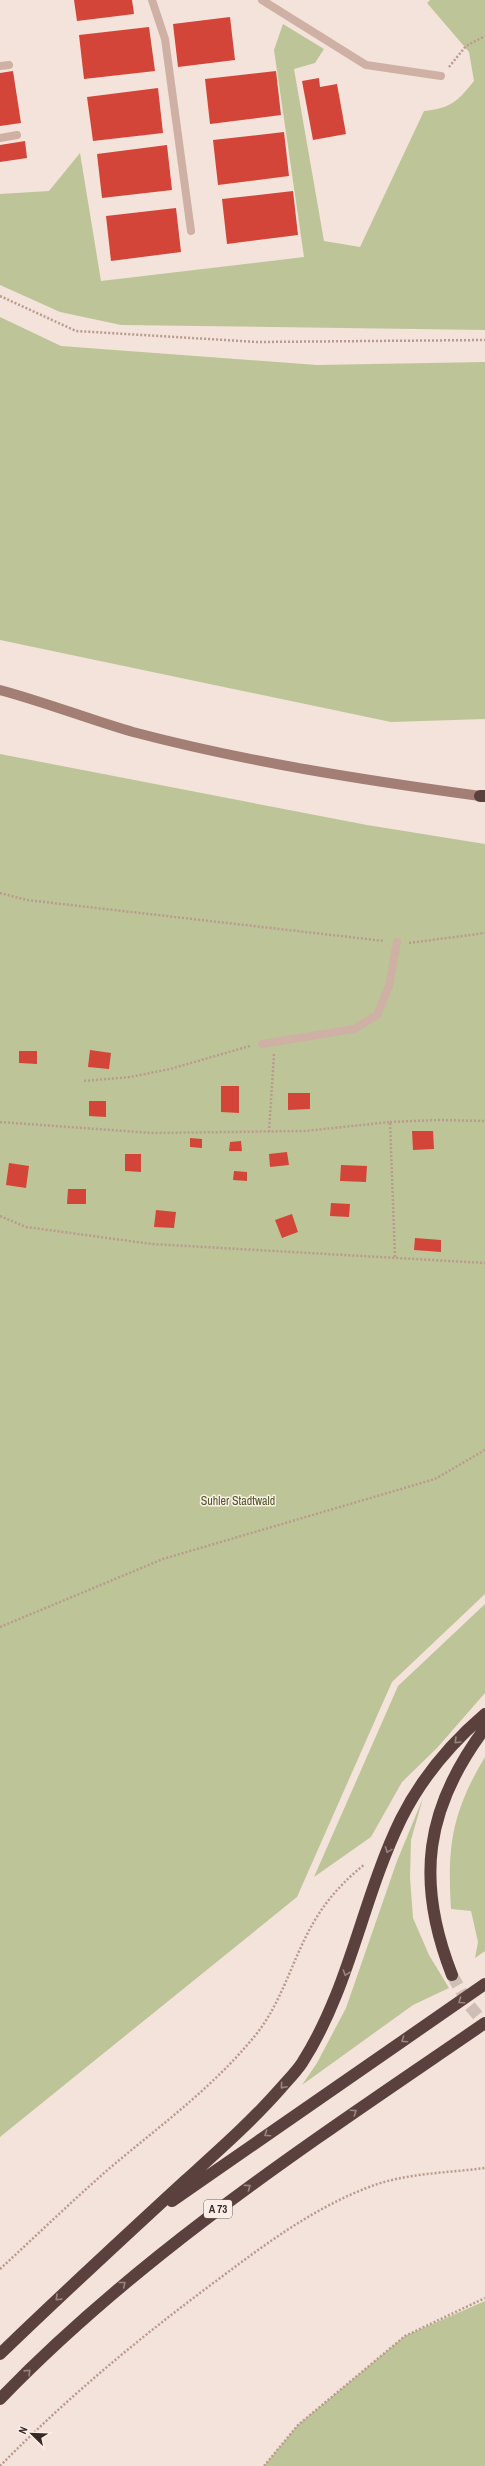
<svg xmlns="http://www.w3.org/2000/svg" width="485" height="2466" font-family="'Archivo Narrow',sans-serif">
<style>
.green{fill:#bdc598}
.building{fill:#d34539}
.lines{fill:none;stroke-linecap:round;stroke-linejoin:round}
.highway-tunnel{stroke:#cebeb6;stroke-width:12;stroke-dasharray:12 6;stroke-linecap:butt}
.path{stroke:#ba9a8e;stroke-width:2.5;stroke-dasharray:2 2;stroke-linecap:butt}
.lane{stroke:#ceb0a4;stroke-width:8}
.secondary{stroke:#a27e75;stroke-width:10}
.highway{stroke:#5a413d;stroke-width:12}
.oneway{stroke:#9a8681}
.labels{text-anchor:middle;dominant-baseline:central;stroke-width:3;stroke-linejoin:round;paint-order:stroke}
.shield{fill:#fbeee7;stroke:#726461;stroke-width:1}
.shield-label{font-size:11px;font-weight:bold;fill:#382927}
.park-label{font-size:12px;fill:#4f5928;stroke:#fbeee7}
</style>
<rect width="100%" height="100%" fill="#f4e3da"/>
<path class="green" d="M 430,0 L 485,0 L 485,330 L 121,325 L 60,312 L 0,285 L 0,194 L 49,191 L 80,153 L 101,281 L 304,257 L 274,50 L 283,24 L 324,49 L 315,63 L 294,69 L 324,241 L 360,247 L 424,111 C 451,108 457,102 474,81 L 469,52 L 427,3 Z
M 0,317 L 61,346 L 317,365 L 485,362 L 485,719 L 391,722 L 0,640 Z
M 0,754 L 367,825 L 485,844 L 485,1594 L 392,1682 L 297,1897 L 0,2137 Z
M 485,1604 L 485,1693 L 437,1748 L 402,1782 L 371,1837 L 314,1877 L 398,1686 Z
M 485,1757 L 485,1951 L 475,1958 L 478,1942 L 471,1911 L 451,1909 C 447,1846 452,1812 485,1757 Z
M 423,1798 L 411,1840 L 410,1878 L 413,1918 L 429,1955 L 449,1988 L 413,2005 L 302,2085 L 317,2063 L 346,2008 L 397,1861 Z
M 485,2301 L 485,2466 L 264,2466 L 298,2425 L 405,2336 Z"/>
<path class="building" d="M 74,0 L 132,0 L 134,14 L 77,21 Z
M 230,17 L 235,60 L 178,67 L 173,24 Z
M 149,27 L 155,71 L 84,79 L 79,35 Z
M 13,71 L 21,123 L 0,126 L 0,73 Z
M 276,71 L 281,115 L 210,124 L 205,79 Z
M 319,78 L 320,87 L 337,84 L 346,134 L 313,140 L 302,81 Z
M 158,88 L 163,133 L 93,141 L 87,97 Z
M 284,132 L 289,176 L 218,185 L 213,140 Z
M 25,141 L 27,158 L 0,162 L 0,145 Z
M 167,145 L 172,190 L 102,198 L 97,154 Z
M 293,191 L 298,235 L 227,244 L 222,199 Z
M 176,208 L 181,252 L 111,261 L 106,216 Z
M 90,1050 L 111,1053 L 109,1069 L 88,1067 Z
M 19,1051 L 37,1051 L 37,1064 L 19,1063 Z
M 221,1086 L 239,1086 L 239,1113 L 221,1112 Z
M 288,1093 L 310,1093 L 310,1109 L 288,1110 Z
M 89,1101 L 106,1101 L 106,1117 L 89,1116 Z
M 412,1131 L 433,1131 L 434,1149 L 413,1150 Z
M 190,1138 L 202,1139 L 202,1148 L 190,1147 Z
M 241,1141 L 242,1151 L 229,1151 L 230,1142 Z
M 287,1152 L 289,1165 L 270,1167 L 269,1154 Z
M 125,1154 L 141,1154 L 141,1172 L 125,1171 Z
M 9,1163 L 29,1166 L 26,1188 L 6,1185 Z
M 341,1165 L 367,1166 L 366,1182 L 340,1181 Z
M 234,1171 L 247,1172 L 247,1181 L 233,1180 Z
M 68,1189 L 86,1189 L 86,1204 L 67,1204 Z
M 331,1203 L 350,1204 L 349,1217 L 330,1216 Z
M 156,1210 L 176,1212 L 174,1228 L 154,1227 Z
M 292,1214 L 298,1232 L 282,1238 L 275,1220 Z
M 415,1238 L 441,1240 L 441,1252 L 414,1250 Z"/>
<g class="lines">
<path class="highway-tunnel" d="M 452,1975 L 469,2005 L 485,2024"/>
<path class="path" d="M 449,67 L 466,46 L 485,36
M 0,296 L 76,331 L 258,342 L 485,340
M 0,893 L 27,900 L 384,941
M 409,943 L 485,933
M 84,1081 L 130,1077 L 170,1069 L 250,1046
M 0,1122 L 152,1133 L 305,1131 L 390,1122 L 395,1258
M 390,1122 L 439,1120 L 485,1121
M 269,1132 L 274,1054
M 0,1216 L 26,1227 L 152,1244 L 485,1263
M 0,1627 L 163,1559 L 435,1479 L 485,1450
M 0,2269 C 37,2235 73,2200 111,2167 C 161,2125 212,2088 254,2037 C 283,2002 292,1958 315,1920 C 328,1898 345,1880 365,1864
M 0,2466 C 66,2399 133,2343 208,2287 C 259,2249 309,2210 369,2187 C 405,2173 447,2173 485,2168
M 264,2466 L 298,2425 L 405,2336 L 485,2298"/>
<path class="lane" d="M 152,0 L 165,39 L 191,231
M 262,0 L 366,65 L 441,76
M 0,66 L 9,65
M 0,138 L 17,135
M 262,1044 L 354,1029 L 377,1015 L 389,986 L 397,942"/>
<path class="secondary" d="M 0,690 C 45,702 88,719 133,732 C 247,762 363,780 480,796"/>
<path class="highway" d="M 480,796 L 485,796
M 452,1975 C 415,1881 425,1808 485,1728
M 172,2201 L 485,1984
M 0,2354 C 61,2295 124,2237 186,2180 C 219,2150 252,2121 281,2088 C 288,2080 296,2072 302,2063 C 350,1988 362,1899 401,1819 C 421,1779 451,1743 485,1714
M 0,2399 C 143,2251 316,2139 485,2023"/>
</g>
<defs><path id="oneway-chevron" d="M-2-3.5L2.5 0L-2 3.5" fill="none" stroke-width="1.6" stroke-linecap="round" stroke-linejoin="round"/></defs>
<g class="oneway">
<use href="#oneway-chevron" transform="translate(457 1741) rotate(135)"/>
<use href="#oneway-chevron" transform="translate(388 1850) rotate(111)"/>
<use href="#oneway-chevron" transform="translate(346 1973) rotate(109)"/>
<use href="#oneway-chevron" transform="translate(461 2001) rotate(145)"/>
<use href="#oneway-chevron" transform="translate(404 2040) rotate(146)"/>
<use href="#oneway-chevron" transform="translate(283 2086) rotate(131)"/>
<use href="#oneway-chevron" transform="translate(354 2112) rotate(-34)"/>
<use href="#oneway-chevron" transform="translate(267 2134) rotate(146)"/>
<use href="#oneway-chevron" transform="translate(248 2187) rotate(-36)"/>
<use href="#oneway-chevron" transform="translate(123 2284) rotate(-39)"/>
<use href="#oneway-chevron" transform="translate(58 2298) rotate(136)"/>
<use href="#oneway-chevron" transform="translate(28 2372) rotate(-44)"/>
</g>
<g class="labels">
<rect class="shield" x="204" y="2200" width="28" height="18" rx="3"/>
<g class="shield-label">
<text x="218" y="2209">A 73</text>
</g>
<g class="park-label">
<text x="238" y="1501">Suhler Stadtwald</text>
</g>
</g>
<g transform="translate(32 2434) rotate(293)" stroke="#fbeee7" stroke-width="3" paint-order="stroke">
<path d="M0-3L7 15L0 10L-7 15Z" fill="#382927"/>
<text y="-6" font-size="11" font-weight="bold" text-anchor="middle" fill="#382927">N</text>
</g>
</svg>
